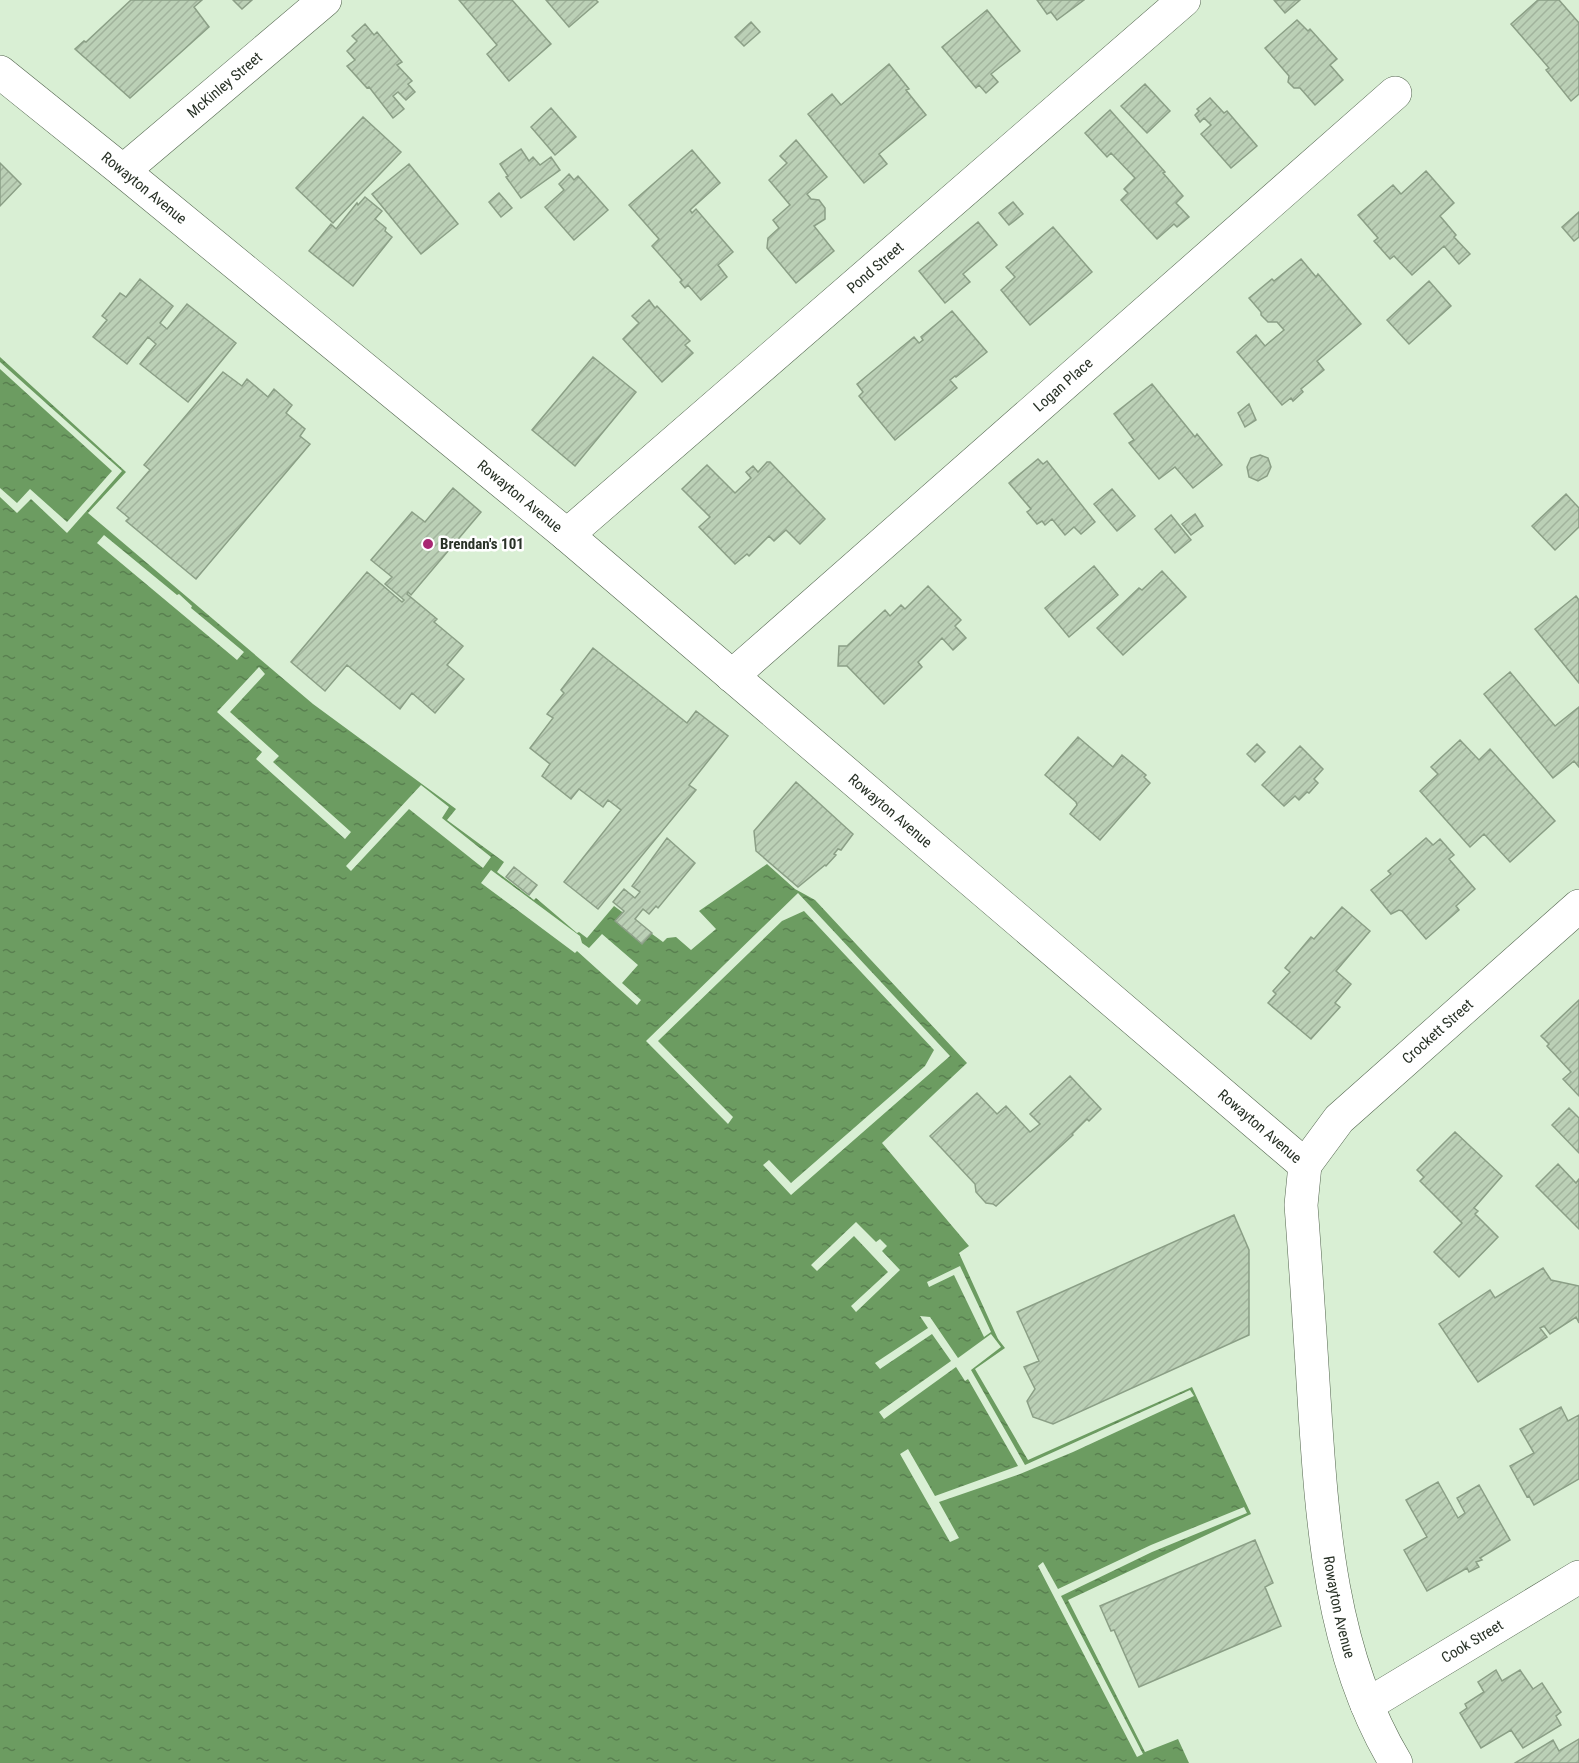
<svg xmlns="http://www.w3.org/2000/svg" width="1579" height="1763" font-family="'Roboto Condensed',sans-serif">
<style>
.water{fill:url(#water-ripples)}
.pier{fill:#d9efd4}
.building{fill:url(#building-hatch);stroke:#8b9f86;stroke-width:1.5}
.lines{fill:none;stroke-linecap:round;stroke-linejoin:round}
.street-casing{stroke:#53654e;stroke-width:34}
.secondary-casing{stroke:#53654e;stroke-width:34}
.street{stroke:#fff;stroke-width:33}
.secondary{stroke:#fff;stroke-width:33}
.poi-dot{fill:#a82672;stroke:#fff;stroke-width:2}
.labels{text-anchor:middle;dominant-baseline:central;stroke-width:5;stroke-linejoin:round;paint-order:stroke}
.street-label{font-size:15px;fill:#293227;stroke:#fff}
.poi-label{font-size:15px;font-weight:bold;fill:#293227;stroke:#fff;text-anchor:start}
</style>
<defs>
<pattern id="water-ripples" width="26" height="14" patternUnits="userSpaceOnUse" patternTransform="scale(1.5)"><rect width="26" height="14" fill="#6c9c61"/><path d="M2 4q2-2 4 0t4 0M15 11q2-2 4 0t4 0" fill="none" stroke="#598050"/></pattern>
<pattern id="building-hatch" width="6" height="6" patternUnits="userSpaceOnUse" patternTransform="scale(1.5)"><rect width="6" height="6" fill="#bbd0b6"/><path d="M-1 1l2-2M0 6l6-6M5 7l2-2" fill="none" stroke="#a1b39c"/></pattern>
</defs>
<rect width="100%" height="100%" fill="#d9efd4"/>
<path class="water" d="M 0,357 L 126,472 L 88,513 L 313,704 L 456,809 L 447,820 L 504,862 L 497,872 L 534,900 L 536,898 L 577,933 L 579,932 L 587,938 L 614,906 L 663,942 L 667,938 L 676,937 L 691,950 L 716,929 L 699,911 L 767,864 L 795,889 L 815,900 L 967,1063 L 882,1143 L 969,1246 L 959,1253 L 998,1339 L 1005,1348 L 975,1369 L 1028,1460 L 1192,1387 L 1251,1514 L 1068,1600 L 1145,1752 L 1178,1739 L 1189,1763 L 0,1763 Z"/>
<path class="pier" d="M 0,362 L 122,471 L 67,533 L 31,499 L 17,513 L 0,497 L 0,488 L 17,503 L 30,489 L 67,522 L 112,471 L 0,369 Z
M 104,535 L 177,595 L 179,594 L 192,606 L 191,608 L 244,652 L 237,660 L 97,543 Z
M 259,667 L 265,674 L 230,712 L 279,756 L 273,762 L 351,832 L 345,839 L 256,759 L 262,752 L 217,712 Z
M 421,785 L 449,807 L 442,818 L 491,857 L 483,868 L 409,809 L 351,871 L 346,866 Z
M 491,870 L 580,936 L 582,943 L 589,948 L 602,934 L 638,965 L 622,983 L 641,1000 L 637,1005 L 577,951 L 575,953 L 481,883 Z
M 798,893 L 950,1056 L 791,1195 L 763,1165 L 769,1160 L 791,1183 L 925,1066 L 934,1050 L 804,911 L 782,921 L 658,1041 L 733,1117 L 728,1124 L 646,1041 Z
M 856,1222 L 876,1242 L 880,1239 L 887,1246 L 882,1251 L 900,1270 L 856,1312 L 851,1306 L 888,1272 L 854,1236 L 817,1271 L 811,1265 Z
M 960,1266 L 991,1332 L 984,1337 L 954,1275 L 929,1287 L 927,1282 Z
M 920,1316 L 930,1317 L 958,1358 L 991,1334 L 1001,1347 L 971,1370 L 1025,1465 L 1190,1390 L 1194,1396 L 1073,1452 L 1020,1474 L 939,1502 L 959,1538 L 950,1542 L 900,1454 L 908,1449 L 935,1496 L 1018,1466 L 968,1379 L 965,1381 L 956,1367 L 884,1419 L 879,1412 L 951,1361 L 932,1334 L 880,1369 L 875,1363 L 928,1328 Z
M 1244,1507 L 1247,1513 L 1152,1552 L 1061,1596 L 1143,1754 L 1137,1757 L 1038,1566 L 1043,1562 L 1058,1589 L 1151,1545 Z"/>
<path class="building" d="M 131,0 L 202,0 L 194,7 L 209,27 L 130,98 L 75,49 L 84,41 L 86,42 Z
M 233,0 L 252,0 L 242,9 Z
M 459,0 L 512,0 L 551,44 L 509,81 L 487,54 L 497,45 Z
M 546,0 L 596,0 L 598,2 L 569,27 Z
M 1037,0 L 1084,0 L 1057,20 L 1051,12 L 1047,14 Z
M 1274,0 L 1300,0 L 1285,13 Z
M 1538,0 L 1559,0 L 1579,23 L 1579,94 L 1571,101 L 1546,70 L 1549,68 L 1511,24 Z
M 987,10 L 1020,51 L 991,74 L 998,82 L 986,93 L 979,85 L 976,88 L 942,47 Z
M 1297,20 L 1308,31 L 1310,29 L 1337,59 L 1330,65 L 1343,80 L 1315,105 L 1300,88 L 1294,88 L 1288,82 L 1289,76 L 1265,48 Z
M 751,22 L 760,32 L 744,46 L 735,37 Z
M 365,24 L 374,35 L 377,32 L 402,62 L 397,65 L 412,81 L 408,84 L 415,92 L 406,100 L 398,92 L 393,96 L 404,109 L 393,118 L 369,87 L 367,88 L 347,66 L 355,60 L 347,51 L 357,41 L 352,36 Z
M 889,64 L 909,89 L 906,90 L 926,115 L 879,154 L 887,164 L 864,183 L 808,114 L 832,94 L 841,105 Z
M 1145,84 L 1170,111 L 1147,133 L 1121,106 Z
M 1210,98 L 1224,113 L 1227,111 L 1257,146 L 1231,168 L 1201,134 L 1211,125 L 1204,118 L 1200,122 L 1195,115 L 1199,111 L 1197,109 Z
M 551,108 L 576,137 L 555,155 L 531,127 Z
M 1110,110 L 1165,172 L 1163,173 L 1183,196 L 1176,203 L 1189,217 L 1177,227 L 1174,224 L 1157,239 L 1121,200 L 1128,193 L 1124,189 L 1135,178 L 1111,153 L 1107,157 L 1085,133 Z
M 363,117 L 401,152 L 333,223 L 296,188 Z
M 796,140 L 827,177 L 807,194 L 811,199 L 819,200 L 825,208 L 825,219 L 814,226 L 834,251 L 796,283 L 767,248 L 768,238 L 779,228 L 773,220 L 790,205 L 769,180 L 787,163 L 780,156 Z
M 521,149 L 529,161 L 533,157 L 540,165 L 551,157 L 560,170 L 521,198 L 506,177 L 508,176 L 500,164 Z
M 692,150 L 720,183 L 690,210 L 692,213 L 696,209 L 733,252 L 718,265 L 727,277 L 701,300 L 688,285 L 685,288 L 680,282 L 682,280 L 652,246 L 659,239 L 629,205 Z
M 0,163 L 21,184 L 0,206 Z
M 409,164 L 458,224 L 421,254 L 372,194 Z
M 1426,171 L 1454,203 L 1440,216 L 1456,235 L 1454,237 L 1470,254 L 1459,264 L 1444,246 L 1412,275 L 1394,256 L 1390,259 L 1374,241 L 1378,238 L 1358,215 L 1393,185 L 1401,194 Z
M 569,174 L 574,180 L 578,176 L 608,210 L 574,240 L 545,207 L 564,190 L 559,184 Z
M 499,193 L 512,208 L 501,217 L 489,202 Z
M 365,197 L 382,211 L 375,219 L 386,228 L 385,231 L 392,237 L 353,286 L 309,251 L 331,224 L 336,229 L 357,203 L 358,205 Z
M 1013,202 L 1023,214 L 1009,225 L 999,213 Z
M 1579,212 L 1579,237 L 1574,241 L 1562,227 Z
M 978,222 L 997,245 L 963,274 L 970,282 L 945,303 L 919,271 Z
M 1053,227 L 1092,272 L 1030,325 L 1001,290 L 1015,277 L 1006,267 Z
M 1301,259 L 1316,277 L 1318,274 L 1361,324 L 1317,361 L 1324,370 L 1301,389 L 1303,392 L 1293,401 L 1291,398 L 1282,405 L 1237,352 L 1256,335 L 1265,346 L 1284,330 L 1277,322 L 1268,322 L 1261,315 L 1261,312 L 1249,298 L 1272,279 L 1274,281 Z
M 140,279 L 173,306 L 160,323 L 167,329 L 187,304 L 236,343 L 188,402 L 140,364 L 156,344 L 148,337 L 127,364 L 93,337 L 107,320 L 102,316 L 120,293 L 126,297 Z
M 1429,281 L 1451,306 L 1409,344 L 1387,320 Z
M 649,300 L 655,308 L 657,306 L 690,341 L 685,345 L 693,353 L 662,382 L 623,339 L 639,323 L 632,316 Z
M 952,311 L 987,352 L 956,377 L 955,376 L 950,380 L 957,388 L 895,440 L 859,396 L 863,392 L 857,384 L 914,337 L 919,343 L 923,340 L 921,337 Z
M 593,357 L 636,392 L 575,466 L 532,430 Z
M 223,372 L 242,386 L 247,379 L 268,397 L 274,389 L 292,405 L 286,413 L 305,429 L 300,436 L 310,444 L 196,579 L 126,521 L 129,518 L 117,508 L 150,470 L 144,465 Z
M 1152,384 L 1195,437 L 1197,434 L 1222,465 L 1193,488 L 1175,467 L 1159,479 L 1129,443 L 1134,440 L 1114,414 Z
M 1249,404 L 1256,420 L 1245,427 L 1238,413 Z
M 1260,455 L 1268,458 L 1271,467 L 1267,476 L 1258,481 L 1249,477 L 1247,467 L 1251,458 Z
M 1038,459 L 1043,464 L 1047,461 L 1095,522 L 1081,534 L 1074,527 L 1065,535 L 1052,519 L 1045,525 L 1042,521 L 1037,524 L 1027,512 L 1031,509 L 1009,483 Z
M 767,462 L 770,462 L 825,519 L 800,544 L 786,530 L 774,541 L 769,536 L 749,556 L 747,554 L 735,564 L 699,527 L 710,517 L 682,489 L 707,465 L 735,493 L 751,478 L 746,472 L 753,466 L 758,472 Z
M 453,488 L 481,512 L 411,595 L 408,592 L 407,594 L 437,619 L 434,622 L 463,646 L 447,665 L 464,679 L 435,713 L 412,693 L 400,709 L 347,665 L 325,691 L 291,662 L 367,572 L 402,602 L 404,600 L 385,584 L 392,577 L 371,560 L 412,512 L 425,522 Z
M 1112,489 L 1135,516 L 1117,531 L 1094,504 Z
M 1566,494 L 1579,508 L 1579,527 L 1555,550 L 1532,526 Z
M 1195,514 L 1203,526 L 1191,535 L 1182,524 Z
M 1171,515 L 1191,540 L 1175,553 L 1155,529 Z
M 1094,566 L 1118,595 L 1069,637 L 1045,608 Z
M 1162,571 L 1186,597 L 1123,655 L 1097,628 L 1139,588 L 1142,590 Z
M 928,586 L 961,620 L 955,626 L 966,638 L 953,650 L 942,638 L 918,662 L 922,667 L 884,704 L 847,666 L 838,666 L 839,646 L 847,646 L 885,610 L 890,616 L 901,605 L 905,609 Z
M 1576,596 L 1579,600 L 1579,683 L 1535,629 Z
M 593,648 L 687,723 L 696,711 L 728,736 L 689,785 L 696,790 L 598,909 L 564,882 L 621,810 L 608,800 L 603,807 L 579,789 L 571,799 L 542,776 L 550,764 L 530,748 L 553,718 L 547,714 L 564,693 L 561,690 Z
M 1510,672 L 1555,726 L 1579,707 L 1579,767 L 1574,761 L 1553,778 L 1484,694 Z
M 1078,737 L 1113,767 L 1122,755 L 1146,775 L 1144,777 L 1150,783 L 1100,840 L 1070,814 L 1077,805 L 1076,802 L 1045,775 Z
M 1460,740 L 1479,760 L 1490,749 L 1555,821 L 1510,862 L 1484,834 L 1470,847 L 1420,791 L 1438,774 L 1431,767 Z
M 1257,744 L 1265,752 L 1255,762 L 1247,754 Z
M 1300,746 L 1323,769 L 1314,779 L 1318,783 L 1309,793 L 1307,792 L 1299,800 L 1295,796 L 1284,806 L 1262,785 Z
M 796,782 L 853,834 L 841,850 L 838,849 L 834,854 L 836,855 L 826,866 L 825,865 L 798,887 L 756,851 L 754,831 Z
M 667,838 L 695,863 L 658,908 L 656,906 L 649,914 L 643,909 L 635,919 L 652,933 L 642,944 L 615,921 L 624,911 L 613,902 L 624,889 L 635,898 L 640,892 L 632,886 Z
M 1426,838 L 1433,845 L 1440,839 L 1454,855 L 1449,859 L 1475,889 L 1456,906 L 1459,910 L 1426,939 L 1402,911 L 1399,910 L 1391,914 L 1371,890 L 1391,874 L 1388,871 Z
M 514,867 L 537,885 L 529,895 L 506,877 Z
M 1342,907 L 1370,931 L 1336,971 L 1351,984 L 1335,1003 L 1340,1007 L 1311,1039 L 1268,1003 L 1276,994 L 1273,991 L 1290,972 L 1285,968 L 1311,937 L 1314,939 Z
M 1579,1000 L 1579,1096 L 1563,1079 L 1571,1072 L 1547,1046 L 1549,1044 L 1541,1036 Z
M 1070,1076 L 1101,1109 L 1089,1121 L 1087,1119 L 1072,1134 L 1073,1135 L 996,1206 L 993,1204 L 986,1203 L 976,1192 L 975,1184 L 930,1136 L 977,1093 L 997,1114 L 1006,1106 L 1030,1132 L 1040,1124 L 1030,1114 Z
M 1569,1108 L 1579,1118 L 1579,1153 L 1552,1125 Z
M 1455,1132 L 1502,1176 L 1474,1208 L 1478,1211 L 1475,1214 L 1498,1237 L 1459,1277 L 1434,1252 L 1462,1223 L 1420,1181 L 1424,1177 L 1417,1170 Z
M 1558,1164 L 1576,1183 L 1579,1179 L 1579,1229 L 1536,1186 Z
M 1234,1215 L 1249,1250 L 1249,1335 L 1053,1424 L 1033,1417 L 1027,1401 L 1035,1389 L 1024,1367 L 1039,1361 L 1017,1312 Z
M 1543,1268 L 1551,1280 L 1579,1286 L 1579,1323 L 1576,1317 L 1550,1334 L 1544,1326 L 1540,1328 L 1547,1337 L 1478,1382 L 1439,1324 L 1490,1290 L 1495,1298 Z
M 1561,1407 L 1568,1421 L 1579,1415 L 1579,1479 L 1534,1505 L 1529,1496 L 1527,1497 L 1510,1466 L 1534,1453 L 1520,1429 Z
M 1438,1482 L 1458,1518 L 1465,1513 L 1457,1498 L 1479,1485 L 1510,1540 L 1480,1558 L 1482,1560 L 1476,1562 L 1479,1567 L 1469,1572 L 1467,1568 L 1427,1591 L 1404,1550 L 1427,1537 L 1406,1500 Z
M 1255,1540 L 1273,1583 L 1265,1587 L 1281,1626 L 1139,1687 L 1114,1630 L 1111,1631 L 1100,1606 Z
M 1496,1670 L 1502,1681 L 1520,1670 L 1533,1689 L 1542,1683 L 1561,1712 L 1556,1716 L 1561,1725 L 1523,1748 L 1511,1730 L 1481,1748 L 1460,1713 L 1467,1708 L 1465,1704 L 1484,1692 L 1478,1682 Z
M 1579,1739 L 1579,1763 L 1515,1763 L 1553,1740 L 1559,1751 Z"/>
<g class="lines">
<g class="street-casing">
<g id="street">
<path id="s1" d="M 123,171 L 567,535 L 1305,1165 L 1301,1205 C 1306,1269 1310,1333 1314,1397 C 1322,1521 1330,1654 1396,1763"/>
<path id="s2" d="M 567,535 L 1184,0"/>
<path id="s3" d="M 732,676 L 1395,93"/>
<path id="s4" d="M 1305,1165 L 1339,1119 L 1579,906"/>
<path id="s5" d="M 1367,1705 L 1579,1577"/>
</g>
</g>
<g class="secondary-casing">
<g id="secondary">
<path id="s6" d="M 0,72 L 123,171 L 325,0"/>
</g>
</g>
<use href="#street" class="street"/>
<use href="#secondary" class="secondary"/>
</g>
<circle class="poi-dot" cx="428" cy="544" r="6"/>
<g class="labels">
<g class="street-label">
<text stroke="none"><textPath href="#s6" startOffset="291">McKinley Street</textPath></text>
<text transform="translate(144 188) rotate(39)">Rowayton Avenue</text>
<text stroke="none"><textPath href="#s2" startOffset="408">Pond Street</textPath></text>
<text stroke="none"><textPath href="#s3" startOffset="441">Logan Place</textPath></text>
<text stroke="none"><textPath href="#s1" startOffset="513">Rowayton Avenue</textPath></text>
<text stroke="none"><textPath href="#s1" startOffset="999">Rowayton Avenue</textPath></text>
<text stroke="none"><textPath href="#s4" startOffset="189">Crockett Street</textPath></text>
<text stroke="none"><textPath href="#s1" startOffset="1485">Rowayton Avenue</textPath></text>
<text stroke="none"><textPath href="#s1" startOffset="1989">Rowayton Avenue</textPath></text>
<text stroke="none"><textPath href="#s5" startOffset="123">Cook Street</textPath></text>
</g>
<g class="poi-label">
<text x="440" y="544">Brendan's 101</text>
</g>
</g>
</svg>
